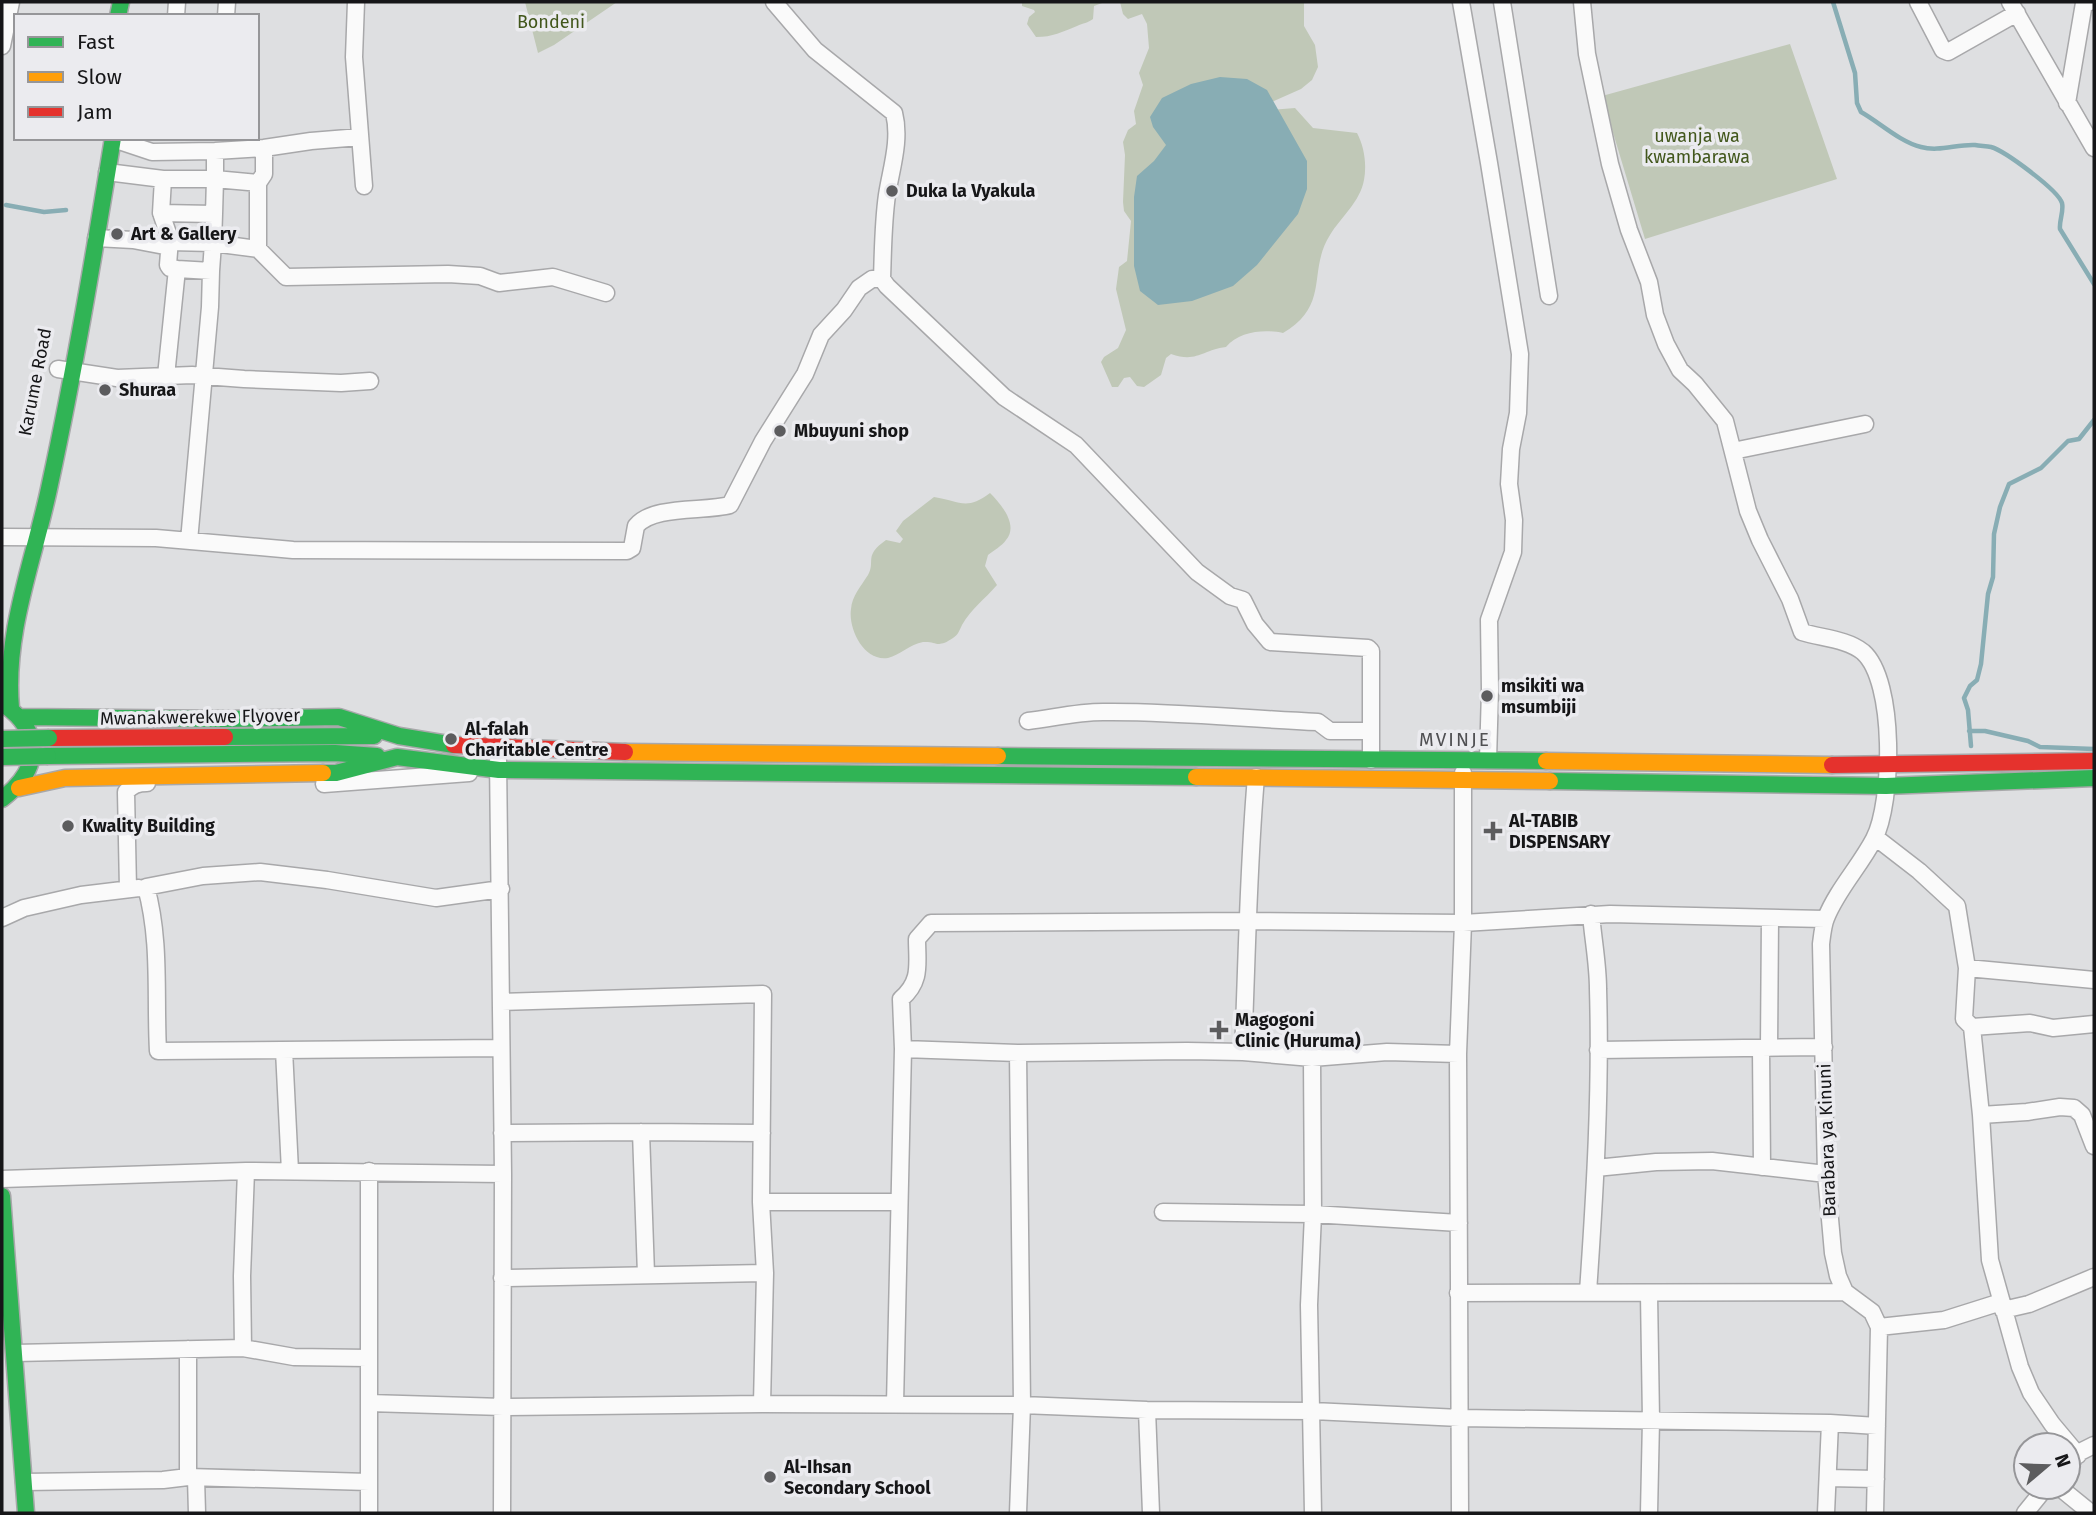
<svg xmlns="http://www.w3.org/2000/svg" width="2096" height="1515" font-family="'Fira Sans',sans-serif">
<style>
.green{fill:#c0c8b7}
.water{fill:#88adb4}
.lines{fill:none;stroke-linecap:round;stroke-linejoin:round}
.stream{stroke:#88adb4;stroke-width:4.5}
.street-casing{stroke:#a8a8aa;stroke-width:19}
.fast-casing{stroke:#a8a8aa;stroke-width:19}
.slow-casing{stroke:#a8a8aa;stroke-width:19}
.jam-casing{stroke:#a8a8aa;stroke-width:19}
.street{stroke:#fafafa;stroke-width:16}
.fast{stroke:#30b455;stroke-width:16}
.slow{stroke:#ff9f0a;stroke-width:16}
.jam{stroke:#e5322d;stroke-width:16}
.fast-bridge-casing{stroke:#a8a8aa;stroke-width:19;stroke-linecap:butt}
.fast-bridge{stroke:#30b455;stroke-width:16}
.poi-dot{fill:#5c5c5e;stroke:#ebebef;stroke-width:2.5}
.labels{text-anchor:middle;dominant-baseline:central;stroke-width:7;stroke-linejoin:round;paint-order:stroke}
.park-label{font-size:18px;fill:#42571c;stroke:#ebebef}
.poi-label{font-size:18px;font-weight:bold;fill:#161618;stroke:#ebebef;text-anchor:start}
.street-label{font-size:18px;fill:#161618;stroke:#ebebef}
.neighbourhood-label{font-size:19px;letter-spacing:2px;fill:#505053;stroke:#ebebef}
</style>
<rect width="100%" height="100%" fill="#dedfe1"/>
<path class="green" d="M 525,2 L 617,2 L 554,45 L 538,53 Z
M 1022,2 L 1105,2 L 1094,6 L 1093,19 C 1088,23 1083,23 1077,26 C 1062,32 1053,37 1036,37 L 1027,24 L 1029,17 L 1035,12 L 1034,10 L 1022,6 Z
M 1120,2 L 1304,2 L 1304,26 L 1315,45 L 1318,67 L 1312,80 L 1301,89 L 1267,104 L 1269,110 L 1295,108 L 1313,128 L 1357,133 C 1364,146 1367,164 1364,180 C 1360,202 1341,217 1330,235 C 1307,271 1331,305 1283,333 C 1265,329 1239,331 1226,347 C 1202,350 1197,363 1171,354 L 1166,358 L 1161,375 L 1144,387 L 1137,386 L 1130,377 L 1124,378 L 1118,387 L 1112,387 L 1101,362 L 1104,357 L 1118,348 L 1126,330 L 1116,289 L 1119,267 L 1127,261 L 1131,221 L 1124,211 L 1123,202 L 1125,155 L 1123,142 L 1128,130 L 1136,124 L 1134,111 L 1143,85 L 1139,73 L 1149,48 L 1147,24 L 1142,14 L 1128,19 L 1123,14 Z
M 1790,44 L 1837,179 L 1645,239 L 1602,96 Z
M 990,493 C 1001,504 1019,525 1006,540 C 1002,546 994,550 988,555 L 985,566 L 997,585 C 985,599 971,609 962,625 C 959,631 958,635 953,638 C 937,649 937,641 923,642 C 910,644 900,655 888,658 C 864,662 848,629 851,609 C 852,596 861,586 868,575 C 876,561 863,556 886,540 L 900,543 L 903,539 L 896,531 L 903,521 L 934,497 C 960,501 966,511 990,493 Z"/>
<path class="water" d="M 1220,77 L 1247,79 L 1267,90 L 1307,161 L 1307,189 L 1298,214 L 1257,265 L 1233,286 L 1192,301 L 1158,305 L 1140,291 L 1134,266 L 1134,197 L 1137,176 L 1154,161 L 1166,145 L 1153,127 L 1150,117 L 1162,98 L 1191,84 Z"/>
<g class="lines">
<path class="stream" d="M 1833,2 L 1855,73 L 1857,103 L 1861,112 C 1879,122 1900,142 1921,147 C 1939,152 1957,144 1975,145 C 1980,146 1986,146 1991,147 C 2005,151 2058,190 2062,203 C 2064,212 2059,220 2060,229 L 2094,284
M 6,205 L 44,212 L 66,210
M 1969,731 L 1985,731 L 2028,741 L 2040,747 L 2094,749
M 1971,746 L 1968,710 L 1964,698 L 1970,686 L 1977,680 L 1981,664 L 1988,594 L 1993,577 L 1994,534 L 2000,507 L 2009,484 L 2041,468 L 2068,441 L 2079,439 L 2094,420"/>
<g class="street-casing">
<path id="street" d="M 356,2 L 354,57 L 364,186
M 774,2 L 815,50 L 894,113 C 901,140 891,169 887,195 C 883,223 883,251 882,279 L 887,286 L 1004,397 L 1076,445 L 1197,572 L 1230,596 L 1243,600 L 1255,624 L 1270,642 L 1368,648 L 1371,651 L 1371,760
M 1461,2 L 1489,163 L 1520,354 L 1518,413 L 1511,449 L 1509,484 L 1514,520 L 1513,552 L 1489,620 L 1490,690 L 1488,760
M 1502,2 L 1549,296
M 1582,2 L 1587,54 L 1610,164 L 1629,230 L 1649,282 L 1655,315 L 1666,344 L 1680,370 L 1695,384 L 1725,421 L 1748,511 L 1760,540 L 1790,599 L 1802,632 C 1821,638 1847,639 1863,652 C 1896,681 1893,803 1874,839 C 1860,866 1837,890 1826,918 C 1823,925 1822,936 1821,944 L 1826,1174 L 1833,1253 L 1838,1276 L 1845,1292 L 1872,1312 L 1879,1327 L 1875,1513
M 1918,2 L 1943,50 L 1948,52 L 2017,13
M 2010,2 L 2094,148
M 176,16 L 177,2
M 226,16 L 227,2
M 2,46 L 11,2
M 2067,103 L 2084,3 L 2090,2
M 113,139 L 152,152 L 215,151 L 264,148 L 311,141 L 360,137
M 215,151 L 215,179 L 258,183 L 264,174 L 264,148
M 107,172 L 163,179 L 215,179 L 214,214 L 161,213
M 163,179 L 161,213 L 170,239 L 168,265 L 170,268 L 177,269 L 166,376
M 96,238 L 133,240 L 170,247
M 170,242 L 213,243 L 214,214
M 258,249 L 286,277 L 448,274 L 480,276 L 499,283 L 553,277 L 606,293
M 177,269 L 211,271 L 213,243 L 258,249 L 258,183
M 58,369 L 117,378 L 192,375 L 244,379 L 341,383 L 370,381
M 1733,451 L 1865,424
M 2,537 L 156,538 L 293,550 L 627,551 L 632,548 L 636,526 C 653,505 704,512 730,505 L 763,441 L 805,374 L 821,335 L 844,310 L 859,288 L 872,279 L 882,279
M 189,541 L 210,307 L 211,271
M 1028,721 C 1053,718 1077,712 1103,712 C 1175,711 1246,719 1318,722 L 1330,731 L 1371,731
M 498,760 L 503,1174 L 502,1513
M 324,784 L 469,773
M 1875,837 L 1919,871 L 1957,906 L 1967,968 L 1964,1019 L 1972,1027 L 1981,1115 L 2027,1112 L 2060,1107 L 2074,1108 L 2082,1115 L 2094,1146
M 128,889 L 126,792 C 132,785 138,783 147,783
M 501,889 L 436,898 L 327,880 L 260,872 L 203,876 L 146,887 C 161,941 155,996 158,1051 L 501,1048
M 2,918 L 24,908 L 81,895 L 139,888
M 1967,968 L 2094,980
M 502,1002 L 763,994 L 761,1202 L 765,1273 L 762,1404
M 1972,1027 L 2030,1023 L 2053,1028 L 2094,1024
M 1761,1048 L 1762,1167
M 1769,1048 L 1770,918
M 903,1049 L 1018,1053 L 1187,1051 L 1243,1052 L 1312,1058 L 1387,1052 L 1458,1054
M 284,1050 L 290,1171
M 1598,1050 L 1824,1047
M 1243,1052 C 1247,960 1248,868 1256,777
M 1312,1058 L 1313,1214 L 1309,1305 L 1313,1513
M 1981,1115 L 1990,1260 L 2020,1367 L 2031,1393 L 2052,1424 L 2078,1455
M 641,1132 L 646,1274
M 502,1133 L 641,1132 L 762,1133
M 1596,1168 L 1656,1162 L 1712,1161 L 1826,1174
M 2,1179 L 246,1171 L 503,1174
M 761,1202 L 899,1202
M 1163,1212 L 1313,1214 L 1459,1223
M 502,1278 L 765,1273
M 1588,1292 C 1595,1191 1601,1090 1598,989 C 1598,964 1593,939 1591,914
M 1458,1293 L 1845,1292
M 2003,1310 L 2029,1304 L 2094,1277
M 1879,1327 L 1944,1320 L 2001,1302
M 243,1348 L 242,1276 L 246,1171
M 15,1353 L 243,1348 L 294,1357 L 368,1358
M 369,1403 L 503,1407 L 762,1404 L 1022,1405 L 1147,1410 L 1313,1411 L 1460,1418 L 1830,1423 L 1877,1426
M 895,1404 L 903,1049 L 901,999 C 922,981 917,964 917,939 L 931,923 L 1249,921 L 1463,923 L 1610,914 L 1825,919
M 1147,1410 L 1151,1513
M 2068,1465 L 2080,1452 L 2094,1445
M 188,1477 L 188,1349
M 196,1478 L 197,1513
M 1828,1478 L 1876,1479
M 24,1482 L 163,1480 L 188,1477 L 369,1482
M 2059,1487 L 2091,1513
M 369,1513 L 369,1171
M 1018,1513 L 1022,1405 L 1018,1053
M 1460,1513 L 1458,1054 L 1463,923 L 1463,773
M 1649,1513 L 1651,1420 L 1649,1294
M 1826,1513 L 1830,1423
M 2025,1513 L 2046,1487"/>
</g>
<g class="fast-casing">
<path id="fast" d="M 118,16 L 121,2
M 2,703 C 44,732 41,769 2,799
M 11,708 C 4,631 35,558 50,484 C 75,369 94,254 113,138
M 21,717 L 223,719 L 339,717 L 399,736 L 454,745
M 225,737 L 374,736
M 48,756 L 335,753 L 377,756
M 998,756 L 1546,761
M 323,773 L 336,773 L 397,757 L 499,770 L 1196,777
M 1550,781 L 1886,786 L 2094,778
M 2,1196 L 26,1513"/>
</g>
<g class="slow-casing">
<path id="slow" d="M 625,752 L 998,756
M 1546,761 L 1832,765
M 1196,777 L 1550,781
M 19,788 L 65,778 L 323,773"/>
</g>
<g class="jam-casing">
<path id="jam" d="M 49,738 L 225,737
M 454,745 L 625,752
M 1832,765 L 2094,761"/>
</g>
<use href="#street" class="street"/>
<use href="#fast" class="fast"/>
<use href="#slow" class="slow"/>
<use href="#jam" class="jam"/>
<g class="fast-bridge-casing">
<path id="fast-bridge" d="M 2,739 L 49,738
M 2,757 L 48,756"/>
</g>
<use href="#fast-bridge" class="fast-bridge"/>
</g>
<g class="poi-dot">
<circle cx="892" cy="191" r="7"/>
<circle cx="117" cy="234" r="7"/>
<circle cx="105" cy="390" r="7"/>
<circle cx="780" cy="431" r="7"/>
<circle cx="1487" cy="696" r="7"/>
<circle cx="451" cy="739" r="7"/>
<circle cx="68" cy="826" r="7"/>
<path d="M1489.5 820.5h7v7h7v7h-7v7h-7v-7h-7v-7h7z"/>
<path d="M1215.5 1019.5h7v7h7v7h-7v7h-7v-7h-7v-7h7z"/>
<circle cx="770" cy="1477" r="7"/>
</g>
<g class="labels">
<g class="park-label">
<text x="551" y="22">Bondeni</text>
<text x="1697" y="136">uwanja wa<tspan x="1697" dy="21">kwambarawa</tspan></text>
</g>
<g class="poi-label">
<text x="906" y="191">Duka la Vyakula</text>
<text x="131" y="234">Art &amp; Gallery</text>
<text x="119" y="390">Shuraa</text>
<text x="794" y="431">Mbuyuni shop</text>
<text x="1501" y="686">msikiti wa<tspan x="1501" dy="21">msumbiji</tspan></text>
<text x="465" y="729">Al-falah<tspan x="465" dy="21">Charitable Centre</tspan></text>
<text x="1509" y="821">Al-TABIB<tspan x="1509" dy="21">DISPENSARY</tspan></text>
<text x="82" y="826">Kwality Building</text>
<text x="1235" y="1020">Magogoni<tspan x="1235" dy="21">Clinic (Huruma)</tspan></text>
<text x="784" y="1467">Al-Ihsan<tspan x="784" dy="21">Secondary School</tspan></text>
</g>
<g class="street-label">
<text transform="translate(35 382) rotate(-79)">Karume Road</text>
<text transform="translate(200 717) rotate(-1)">Mwanakwerekwe Flyover</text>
<text transform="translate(1827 1140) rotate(-92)">Barabara ya Kinuni</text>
</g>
<g class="neighbourhood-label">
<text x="1455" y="739">MVINJE</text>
</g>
</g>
<rect width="2096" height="1515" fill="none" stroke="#161618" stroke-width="7"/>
<rect x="14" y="14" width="245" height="126" fill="#ebebef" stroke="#969699" stroke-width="2"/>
<rect x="28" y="37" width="35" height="10" fill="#30b455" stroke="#969699" stroke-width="2"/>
<text x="77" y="49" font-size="21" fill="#161618">Fast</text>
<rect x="28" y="72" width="35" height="10" fill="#ff9f0a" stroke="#969699" stroke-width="2"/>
<text x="77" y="84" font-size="21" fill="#161618">Slow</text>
<rect x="28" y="107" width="35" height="10" fill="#e5322d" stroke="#969699" stroke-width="2"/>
<text x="77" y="119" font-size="21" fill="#161618">Jam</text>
<g transform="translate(2047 1466) rotate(71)"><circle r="33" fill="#ebebef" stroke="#969699" stroke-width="2"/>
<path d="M0-5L12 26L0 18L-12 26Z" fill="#5c5c5e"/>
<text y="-10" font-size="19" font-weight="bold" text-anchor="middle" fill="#161618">N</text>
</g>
</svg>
